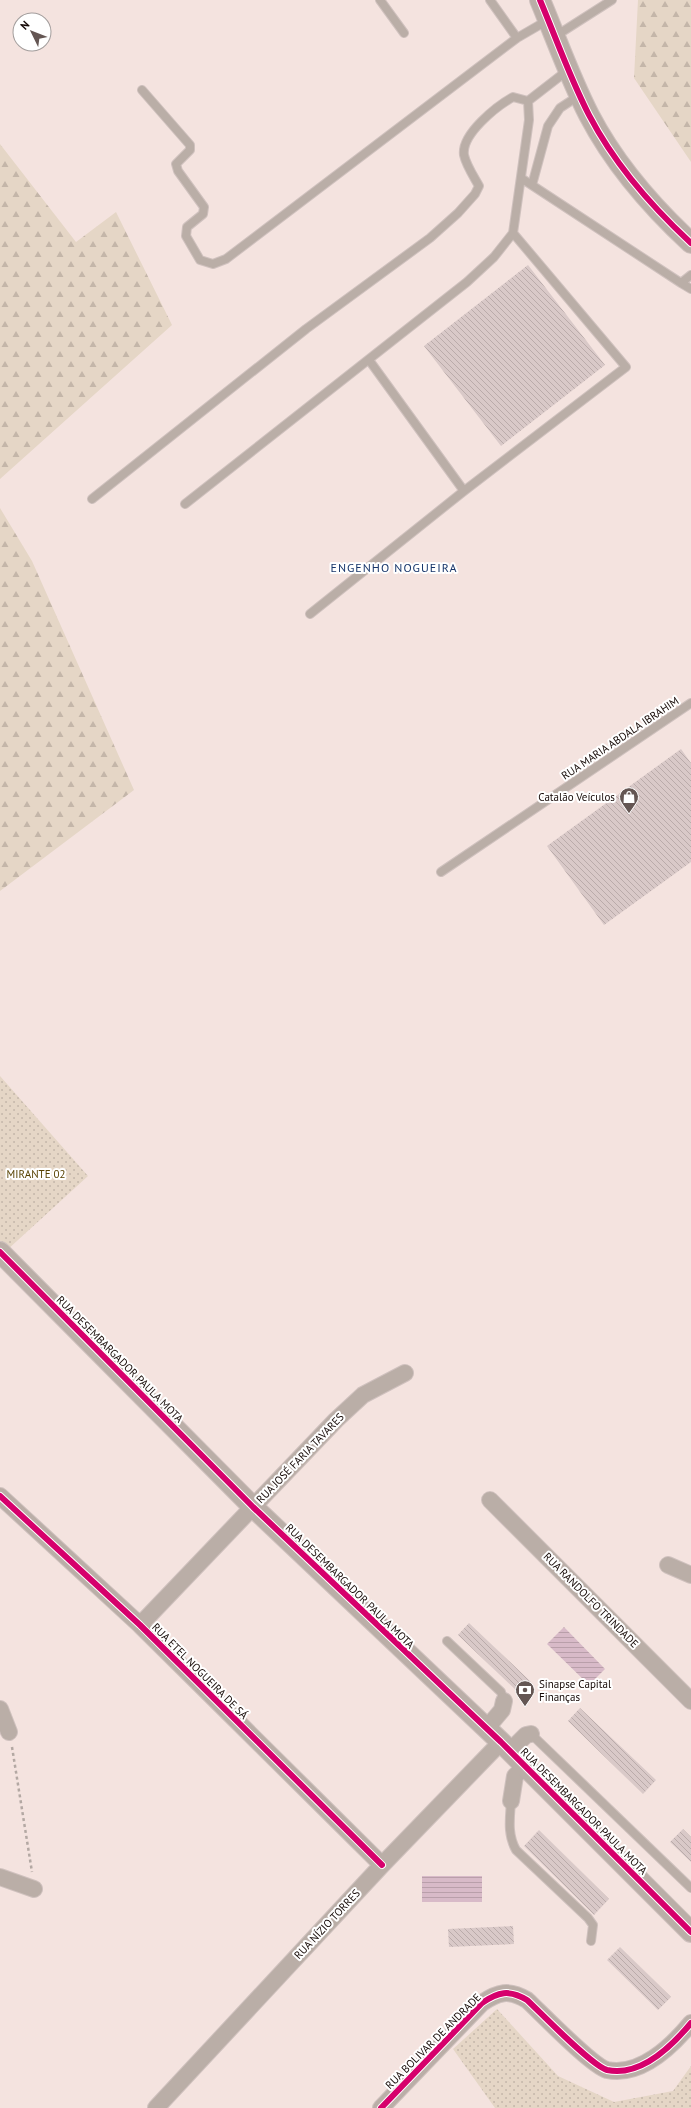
<svg xmlns="http://www.w3.org/2000/svg" width="691" height="2108" font-family="'PT Sans',sans-serif">
<style>
.grass{fill:url(#grass-dots)}
.forest{fill:url(#forest-firs)}
.water{fill:url(#water-rules)}
.building{fill:url(#building-back-hatch)}
.lines{fill:none;stroke-linecap:round;stroke-linejoin:round}
.service-casing{stroke:#cfc1be;stroke-width:10}
.minor-casing{stroke:#cfc1be;stroke-width:18}
.tertiary-casing{stroke:#cfc1be;stroke-width:22}
.path{stroke:#b3a8a3;stroke-width:2.5;stroke-dasharray:3 3;stroke-linecap:butt}
.service{stroke:#baaea7;stroke-width:8}
.minor{stroke:#baaea7;stroke-width:16}
.tertiary{stroke:#baaea7;stroke-width:20}
.cycleway-casing{stroke:#fff;stroke-width:8}
.cycleway{stroke:#d6006c;stroke-width:6}
.labels{text-anchor:middle;dominant-baseline:central;stroke-width:4;stroke-linejoin:round;paint-order:stroke}
.street-label{font-size:11px;fill:#160a07;stroke:#fff}
.poi-label{font-size:11px;fill:#160a07;stroke:#fff;text-anchor:end}
.park-label{font-size:11px;fill:#574100;stroke:#fff}
.neighbourhood-label{font-size:12px;letter-spacing:1px;fill:#17356a;stroke:#fff}
</style>
<defs>
<pattern id="grass-dots" width="8" height="8" patternUnits="userSpaceOnUse"><rect width="8" height="8" fill="#e5d6c6"/><path d="M2 2h.1M6 6h.1" fill="none" stroke="#c4b6a9" stroke-width="1.8" stroke-linecap="round"/></pattern>
<pattern id="forest-firs" width="22" height="20" patternUnits="userSpaceOnUse"><rect width="22" height="20" fill="#e5d6c6"/><path d="M5 1l3.5 6h-7zM16 11l3.5 6h-7z" fill="#c4b6a9"/></pattern>
<pattern id="water-rules" width="6" height="5" patternUnits="userSpaceOnUse"><rect width="6" height="5" fill="#d8bac8"/><path d="M0 2.5h6" fill="none" stroke="#b99faa"/></pattern>
<pattern id="building-back-hatch" width="6" height="6" patternUnits="userSpaceOnUse"><rect width="6" height="6" fill="#d9c9c8"/><path d="M-1 5l2 2M0 0l6 6M5-1l2 2" fill="none" stroke="#baabaa"/></pattern>
</defs>
<rect width="100%" height="100%" fill="#f4e3df"/>
<path class="grass" d="M 0,1076 L 88,1176 L 6,1251 L 0,1244 Z
M 497,2009 L 558,2076 L 614,2102 L 673,2091 L 691,2066 L 691,2108 L 495,2108 L 453,2049 Z"/>
<path class="forest" d="M 638,0 L 691,0 L 691,162 L 634,78 Z
M 0,144 L 76,242 L 116,212 L 172,325 L 0,479 Z
M 0,508 L 32,561 L 134,790 L 0,891 Z"/>
<path class="water" d="M 564,1627 L 605,1669 L 589,1685 L 547,1644 Z
M 422,1876 L 482,1876 L 482,1902 L 422,1902 Z"/>
<path class="building" d="M 528,265 L 605,365 L 501,446 L 424,346 Z
M 681,749 L 691,763 L 691,862 L 604,925 L 547,846 Z
M 469,1623 L 531,1682 L 520,1694 L 458,1635 Z
M 580,1708 L 656,1780 L 643,1794 L 568,1721 Z
M 683,1829 L 691,1837 L 691,1862 L 670,1842 Z
M 539,1830 L 609,1899 L 594,1915 L 524,1846 Z
M 513,1926 L 514,1944 L 449,1947 L 448,1929 Z
M 620,1947 L 671,1997 L 658,2010 L 607,1960 Z"/>
<g class="lines">
<g class="service-casing">
<path id="service" d="M 380,0 L 404,33
M 554,37 L 612,0
M 517,38 L 548,20
M 142,90 L 190,145 L 190,150 L 176,164 L 178,171 L 204,207 L 203,214 L 187,227 L 186,236 L 200,260 L 213,264 L 226,259 L 517,38 L 490,0
M 521,178 L 681,283 L 691,275
M 532,185 L 548,126 L 560,108 L 580,95
M 681,283 L 691,289
M 369,360 L 464,491
M 92,499 L 306,329 L 430,238 L 458,213 L 475,194 L 479,186 C 474,177 466,165 464,155 C 461,134 497,106 513,97 L 528,101
M 185,504 L 467,282 L 494,257 L 513,233 L 529,120 L 528,101 L 568,70
M 310,614 L 464,491 L 626,367 L 513,233
M 441,872 L 691,703
M 447,1641 L 501,1692 L 504,1701
M 531,1734 L 691,1888
M 511,1801 C 510,1818 507,1834 516,1850 L 588,1918 L 593,1925 L 591,1941"/>
</g>
<g class="minor-casing">
<path id="minor" d="M 0,1496 L 140,1625 L 382,1865
M 490,1500 L 691,1701
M 668,1565 L 691,1575
M 140,1625 L 336,1420 L 363,1395 L 405,1373
M 0,1709 L 9,1732
M 486,1729 L 502,1710 L 504,1701
M 510,1751 L 526,1735 L 531,1734
M 511,1801 L 515,1776 L 524,1767
M 0,1877 L 34,1889
M 156,2108 L 382,1865 L 501,1742
M 381,2108 L 482,2003 C 498,1992 509,1989 527,2000 C 541,2013 592,2066 607,2070 C 640,2077 672,2046 691,2023"/>
</g>
<g class="tertiary-casing">
<path id="tertiary" d="M 540,0 C 556,38 570,78 589,115 C 614,163 651,206 691,243
M 0,1252 L 253,1507 L 501,1742 L 691,1932"/>
</g>
<path class="path" d="M 12,1747 L 32,1872"/>
<use href="#service" class="service"/>
<use href="#minor" class="minor"/>
<use href="#tertiary" class="tertiary"/>
<g class="cycleway-casing">
<path id="cycleway" d="M 540,0 C 556,38 570,78 589,115 C 614,163 651,206 691,243
M 0,1252 L 253,1507 L 501,1742 L 691,1932
M 0,1496 L 140,1625 L 382,1865
M 381,2108 L 482,2003 C 498,1992 509,1989 527,2000 C 541,2013 592,2066 607,2070 C 640,2077 672,2046 691,2023"/>
</g>
<use href="#cycleway" class="cycleway"/>
</g>
<defs>
<g id="shop-pin" transform="scale(1)"><path d="M0 17L-7.5 6A9.5 9.5 0 1 1 7.5 6Z" fill="#645653" stroke="#fff"/><path d="M-5-2.5h2.3a2.7 3.5 0 0 1 5.4 0H5L5.5 6h-11ZM-1.5-2.5h3a1.5 2.3 0 0 0-3 0Z" fill="#fff"/></g>
<g id="bank-pin" transform="scale(1)"><path d="M0 17L-7.5 6A9.5 9.5 0 1 1 7.5 6Z" fill="#645653" stroke="#fff"/><path d="M-6-4H6V4H-6ZM0-2.3a2.3 2.3 0 1 0 0 4.6a2.3 2.3 0 1 0 0-4.6Z" fill="#fff"/></g>
</defs>
<g fill-rule="evenodd">
<use href="#shop-pin" x="629" y="797"/>
<use href="#bank-pin" x="525" y="1690"/>
</g>
<g class="labels">
<g class="street-label">
<text transform="translate(620 738) rotate(-34)">RUA MARIA ABDALA IBRAHIM</text>
<text transform="translate(120 1359) rotate(45)">RUA DESEMBARGADOR PAULA MOTA</text>
<text transform="translate(300 1458) rotate(-46)">RUA JOSÉ FARIA TAVARES</text>
<text transform="translate(350 1586) rotate(44)">RUA DESEMBARGADOR PAULA MOTA</text>
<text transform="translate(591 1600) rotate(45)">RUA RANDOLFO TRINDADE</text>
<text transform="translate(200 1671) rotate(45)">RUA ETEL NOGUEIRA DE SÁ</text>
<text transform="translate(584 1811) rotate(45)">RUA DESEMBARGADOR PAULA MOTA</text>
<text transform="translate(327 1924) rotate(-47)">RUA NÍZIO TORRES</text>
<text transform="translate(433 2041) rotate(-45)">RUA BOLIVAR DE ANDRADE</text>
</g>
<g class="poi-label">
<text x="615" y="797">Catalão Veículos</text>
<text x="539" y="1684" text-anchor="start">Sinapse Capital<tspan x="539" dy="13">Finanças</tspan></text>
</g>
<g class="park-label">
<text x="36" y="1174">MIRANTE 02</text>
</g>
<g class="neighbourhood-label">
<text x="394" y="567">ENGENHO NOGUEIRA</text>
</g>
</g>
<g transform="translate(32 32) rotate(313)"><circle r="19" fill="#ffffff" stroke="#a29d9c"/>
<path d="M0-3L7 15L0 10L-7 15Z" fill="#645653"/>
<text y="-6" font-size="11" font-weight="bold" text-anchor="middle" fill="#160a07">N</text>
</g>
</svg>
